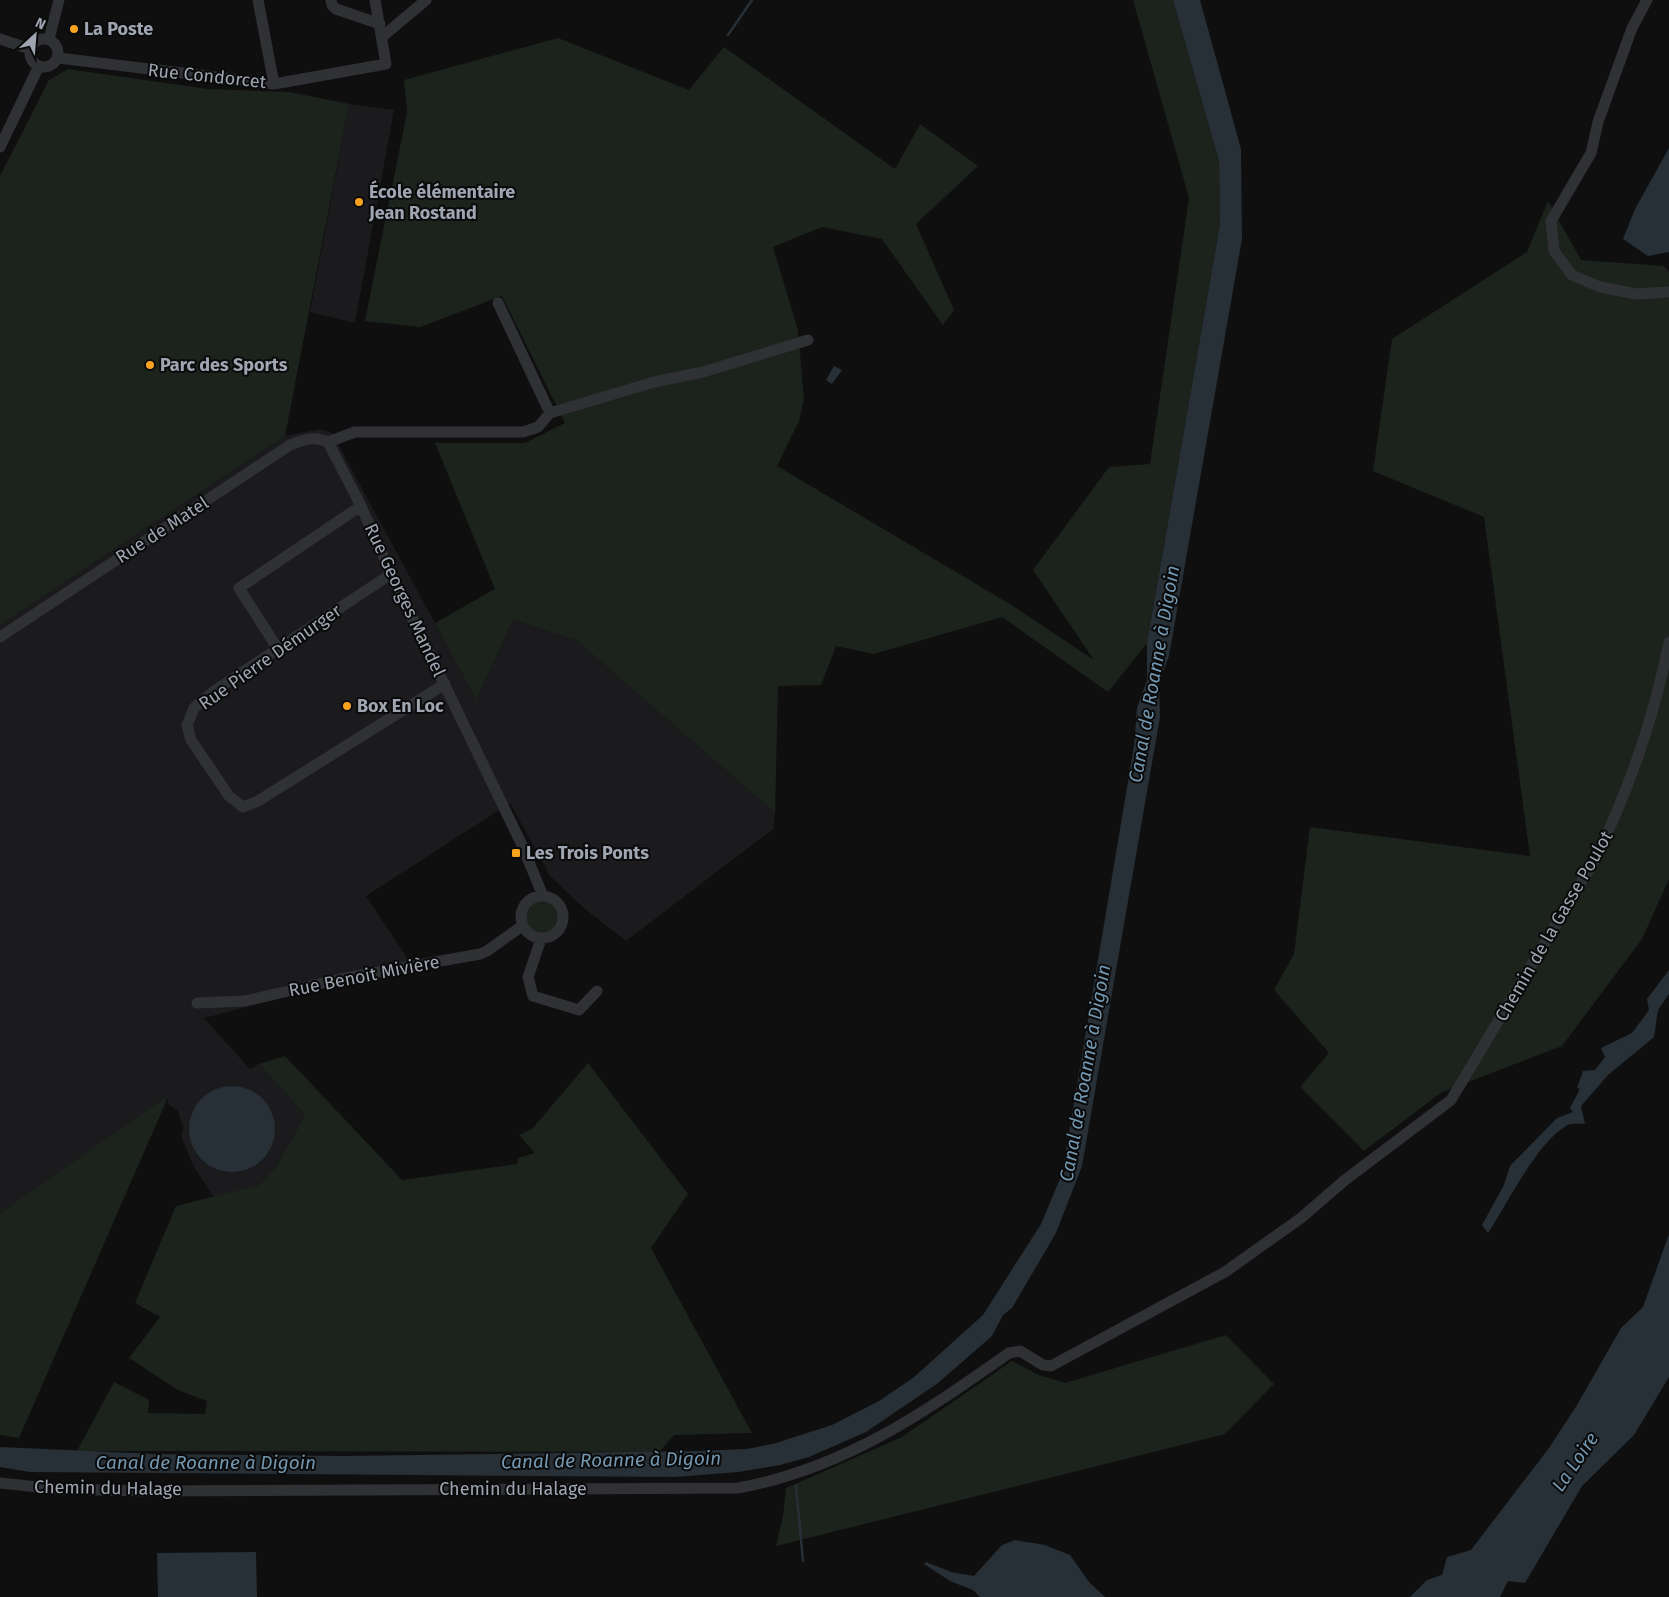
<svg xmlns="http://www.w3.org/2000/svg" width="1669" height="1597" font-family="'Fira Sans',sans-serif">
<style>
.built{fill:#1b1b1d}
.green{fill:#1b231c}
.water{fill:#273036}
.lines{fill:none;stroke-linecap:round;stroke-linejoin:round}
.stream{stroke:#273036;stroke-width:2.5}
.minor{stroke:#303135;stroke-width:11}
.poi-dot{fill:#f9a21e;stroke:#0a0a0b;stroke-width:2}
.labels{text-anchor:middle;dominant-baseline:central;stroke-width:4;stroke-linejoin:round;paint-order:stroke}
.poi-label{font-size:18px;font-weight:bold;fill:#9fa6b2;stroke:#0a0a0b;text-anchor:start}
.street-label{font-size:18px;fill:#9fa6b2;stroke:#0a0a0b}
.water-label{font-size:19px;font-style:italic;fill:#7397b0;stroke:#0a0a0b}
</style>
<rect width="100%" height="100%" fill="#0f0f10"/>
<path class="built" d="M 349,104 L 394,110 L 355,323 L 310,312 Z
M 320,429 L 332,433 L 476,699 L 513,620 L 576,640 L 775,813 L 773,829 L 626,941 L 585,909 L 550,876 L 510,803 L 366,896 L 416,971 L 327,986 L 204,1018 L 250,1069 L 259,1064 L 305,1115 L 276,1167 L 259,1185 L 214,1198 L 193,1165 L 181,1136 L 183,1128 L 178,1111 L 167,1103 L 169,1096 L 0,1213 L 0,625 L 285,436 Z"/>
<path class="green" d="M 1133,0 L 1173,0 L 1219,161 L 1220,224 L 1147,643 L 1108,692 L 1002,617 L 874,654 L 836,646 L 821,685 L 778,686 L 775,813 L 576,640 L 513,620 L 476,700 L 435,623 L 495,589 L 435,443 L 525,443 L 565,423 L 502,296 L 420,327 L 365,321 L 407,112 L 404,80 L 558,38 L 689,90 L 724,47 L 895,169 L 920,124 L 978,166 L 916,224 L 954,310 L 943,325 L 882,239 L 822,227 L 773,247 L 798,330 L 804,399 L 799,421 L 777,466 L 1010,604 L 1094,660 L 1033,570 L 1109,467 L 1150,464 L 1189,198 Z
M 68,69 L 208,89 L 289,92 L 349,104 L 285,436 L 0,625 L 0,176 L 49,80 Z
M 1548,201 L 1581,260 L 1664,266 L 1669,272 L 1669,879 L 1642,939 L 1562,1046 L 1442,1092 L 1364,1151 L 1300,1087 L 1329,1053 L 1274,990 L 1294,954 L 1310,827 L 1530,856 L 1484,517 L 1373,471 L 1392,339 L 1527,252 Z
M526 917a16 16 0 1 1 32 0a16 16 0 1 1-32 0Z
M 285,1056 L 402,1180 L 517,1164 L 518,1158 L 535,1153 L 519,1135 L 533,1128 L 588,1063 L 688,1194 L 651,1248 L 752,1433 L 674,1435 L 659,1452 L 77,1451 L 114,1382 L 149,1400 L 148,1413 L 205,1414 L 207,1401 L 178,1390 L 129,1358 L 160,1317 L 135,1303 L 176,1206 L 259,1185 L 276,1167 L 305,1115 L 259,1064 Z
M 169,1095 L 19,1438 L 0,1435 L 0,1213 Z
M 1226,1335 L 1274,1384 L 1225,1434 L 776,1546 L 783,1516 L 786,1488 L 902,1437 L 1012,1361 L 1039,1375 L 1065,1383 Z"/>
<path class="water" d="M 1173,0 L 1200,0 L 1241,149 L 1242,239 L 1169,656 L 1159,682 L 1160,717 L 1082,1166 L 1056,1233 L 1012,1308 L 1003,1315 L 992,1336 L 938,1383 L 866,1432 L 809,1457 L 780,1465 L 738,1472 L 675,1477 L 30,1472 L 0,1467 L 0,1447 L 155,1454 L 342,1456 L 696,1451 L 747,1449 L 776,1443 L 832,1425 L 879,1401 L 913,1378 L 983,1315 L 1041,1224 L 1062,1174 L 1134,746 L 1137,708 L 1147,680 L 1147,643 L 1220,224 L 1219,161 Z
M 1669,148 L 1669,252 L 1648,256 L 1623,239 L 1635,209 Z
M 834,366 L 842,370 L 832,384 L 826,380 Z
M 1669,970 L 1669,994 L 1658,1010 L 1654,1037 L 1608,1075 L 1581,1106 L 1585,1124 C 1579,1124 1570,1123 1566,1126 C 1536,1144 1508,1203 1488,1233 L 1482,1225 L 1504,1185 L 1510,1166 L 1557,1118 L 1573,1112 L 1570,1108 L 1580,1089 L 1577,1088 L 1583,1071 L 1595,1070 L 1605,1057 L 1601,1048 L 1632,1033 L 1649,1010 L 1647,999 Z
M189 1129a43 43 0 1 1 86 0a43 43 0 1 1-86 0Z
M 1669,1234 L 1669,1377 L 1634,1435 L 1582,1486 L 1525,1583 L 1508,1581 L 1500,1597 L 1410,1597 L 1427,1580 L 1442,1575 L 1447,1557 L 1471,1550 L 1549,1448 L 1577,1405 L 1621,1328 L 1643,1307 Z
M 1015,1540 L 1045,1545 L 1070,1555 L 1089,1582 L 1105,1597 L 980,1597 L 973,1590 L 950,1581 L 924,1564 L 926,1562 L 951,1572 L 974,1576 L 1002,1545 Z
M 256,1552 L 257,1597 L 158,1597 L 157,1553 Z"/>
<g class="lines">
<path class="stream" d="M 728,35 L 752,0
M 796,1486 L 803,1561"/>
<path class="minor" d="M 258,0 L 274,84
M 331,0 L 332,5 L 336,9 L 380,24
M 1647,0 L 1632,28 L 1598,122 L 1591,153 L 1551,221 L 1554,251 L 1572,275 L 1600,287 L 1636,294 L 1669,292
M 382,37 L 426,0
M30 53a14 14 0 1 1 28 0a14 14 0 1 1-28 0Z
M 0,39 L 30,49
M 49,39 L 59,0
M 58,58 L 274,84 L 386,64 L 375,0
M 0,147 L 39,66
M 498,303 L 550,413
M 328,442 L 361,506 L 391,574 L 522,845 L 543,896
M 328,442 L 355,432 L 523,432 L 538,427 L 550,413 L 654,382 L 703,372 L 808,340
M 391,574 L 214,691 L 194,708 L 187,725 L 191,740 L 229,796 L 243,807 L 258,801 L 445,684
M 0,637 L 290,445 C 305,439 314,436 328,442
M 278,649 L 239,588 L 361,506
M521 917a21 21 0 1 1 42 0a21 21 0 1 1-42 0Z
M 541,939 L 528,977 L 533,996 L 579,1010 L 597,991
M 197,1003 L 245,1001 L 345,978 L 480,954 L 487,951 L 522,926
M 0,1483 L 57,1489 L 146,1491 L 738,1488 C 843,1469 924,1413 1009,1353 L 1020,1351 L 1043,1365 L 1051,1366 L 1225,1272 L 1301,1218 L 1345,1180 L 1451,1100 L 1594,861 C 1628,793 1654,717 1669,642"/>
</g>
<g class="poi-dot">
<circle cx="74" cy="29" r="5"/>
<circle cx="359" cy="202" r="5"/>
<circle cx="150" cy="365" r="5"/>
<circle cx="347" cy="706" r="5"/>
<rect x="511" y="848" width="10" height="10" rx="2.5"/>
</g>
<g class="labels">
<g class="poi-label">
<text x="84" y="29">La Poste</text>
<text x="369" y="192">École élémentaire<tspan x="369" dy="21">Jean Rostand</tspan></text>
<text x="160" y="365">Parc des Sports</text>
<text x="357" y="706">Box En Loc</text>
<text x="526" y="853">Les Trois Ponts</text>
</g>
<g class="street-label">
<text transform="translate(207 76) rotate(6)">Rue Condorcet</text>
<text transform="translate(162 530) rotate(-33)">Rue de Matel</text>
<text transform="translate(405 600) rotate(65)">Rue Georges Mandel</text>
<text transform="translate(270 657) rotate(-35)">Rue Pierre Démurger</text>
<text transform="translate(1554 926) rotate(-60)">Chemin de la Gasse Poulot</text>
<text transform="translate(364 976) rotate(-11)">Rue Benoit Mivière</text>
<text transform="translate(108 1488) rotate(1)">Chemin du Halage</text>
<text x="513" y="1489">Chemin du Halage</text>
</g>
<g class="water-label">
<text transform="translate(1154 674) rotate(-80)">Canal de Roanne à Digoin</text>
<text transform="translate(1085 1073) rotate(-80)">Canal de Roanne à Digoin</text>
<text transform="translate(611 1460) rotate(-1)">Canal de Roanne à Digoin</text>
<text x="206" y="1462">Canal de Roanne à Digoin</text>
<text transform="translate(1575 1462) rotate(-56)">La Loire</text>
</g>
</g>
<g transform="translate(35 35) rotate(26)" stroke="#0a0a0b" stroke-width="4" paint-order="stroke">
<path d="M0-4L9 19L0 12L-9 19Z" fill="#9fa6b2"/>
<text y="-8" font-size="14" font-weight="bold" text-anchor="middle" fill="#9fa6b2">N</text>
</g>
</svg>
